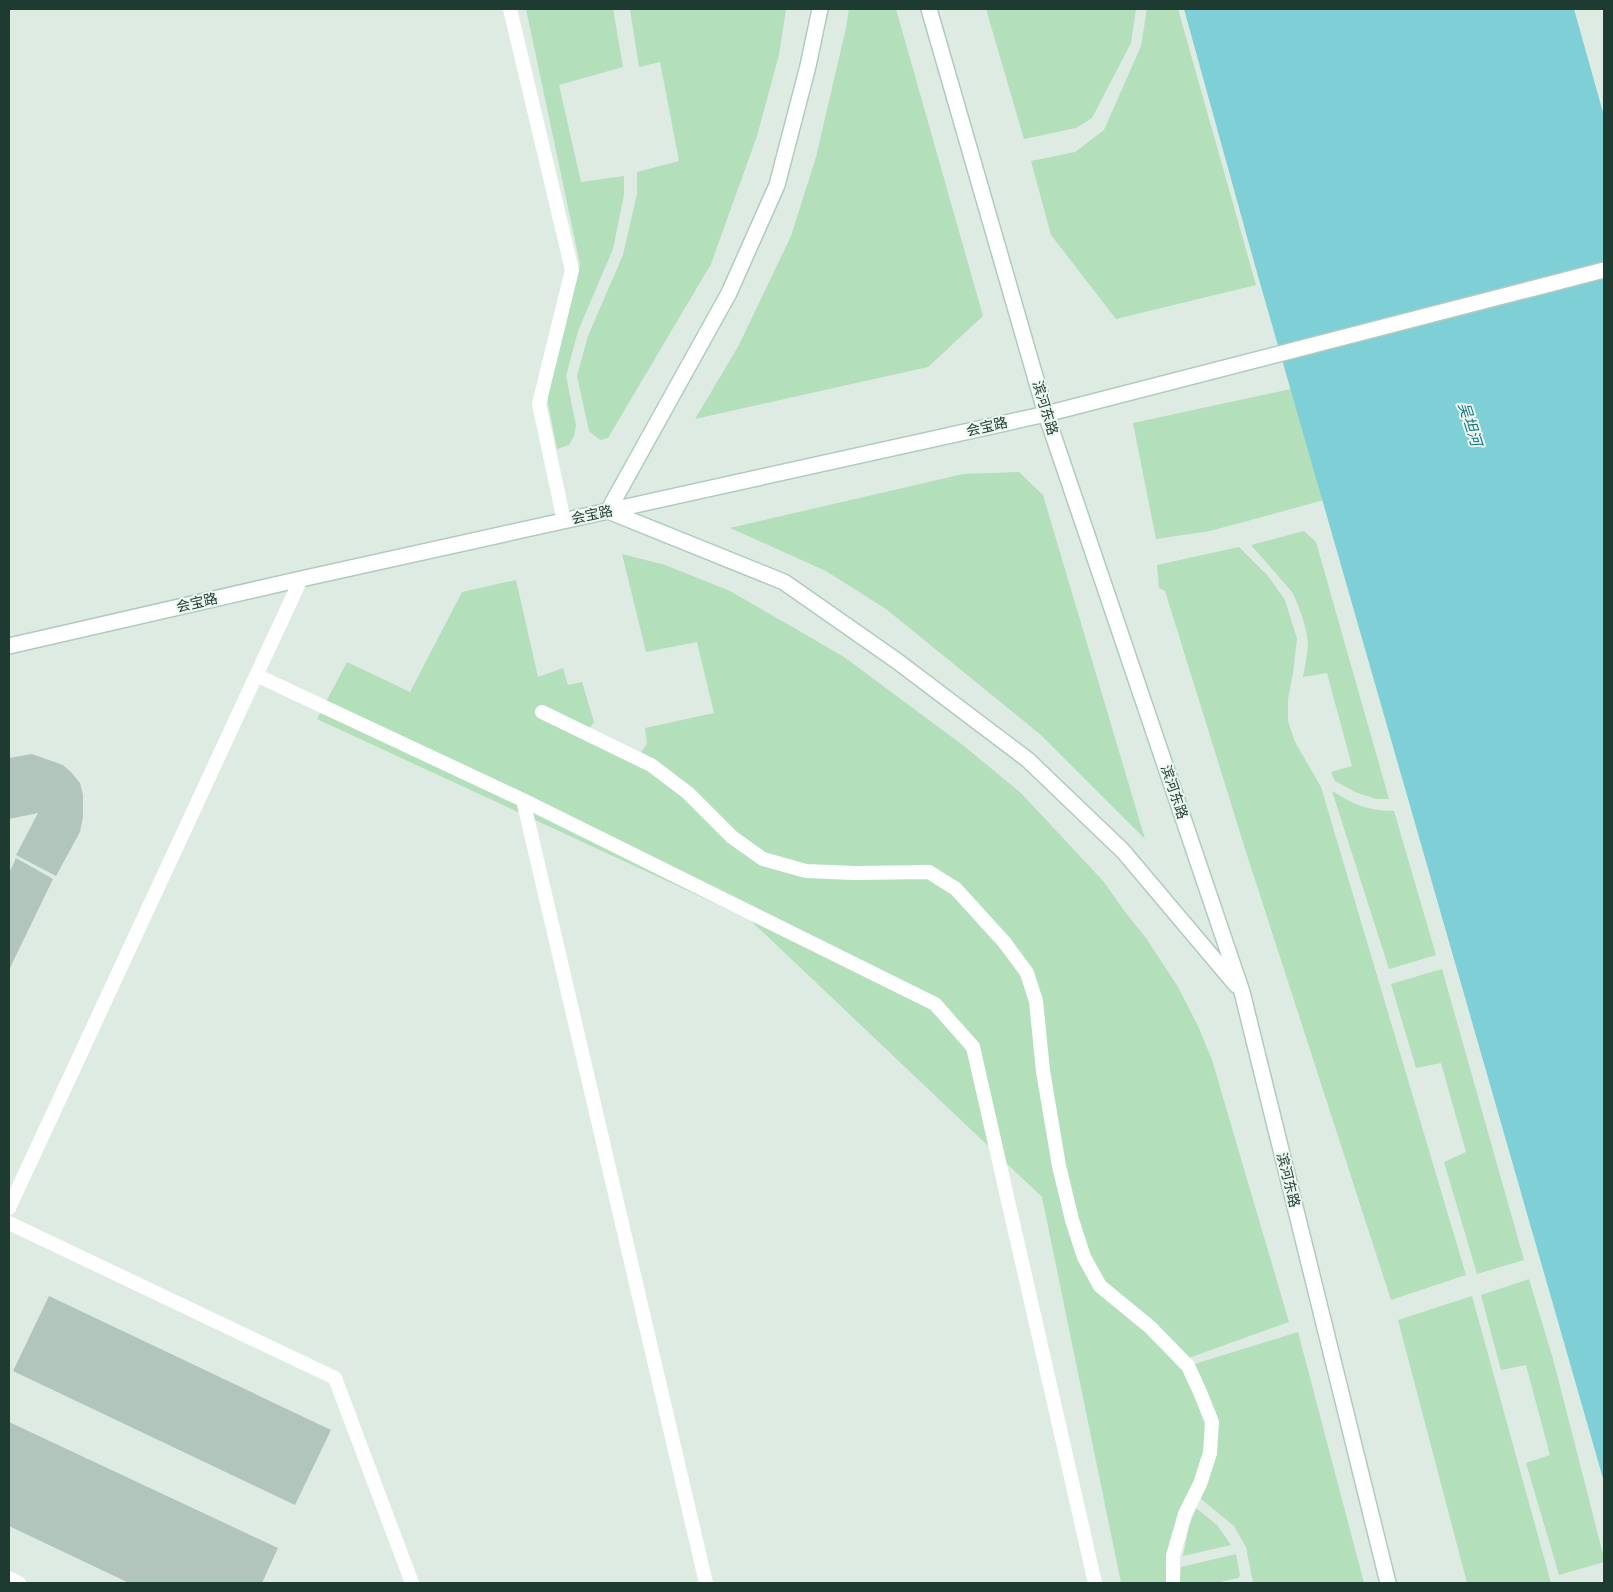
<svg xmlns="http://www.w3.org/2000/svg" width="1613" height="1592" font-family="Rubik,'Noto Sans SC',sans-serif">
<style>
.green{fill:#b3dfbb}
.water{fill:#7ed0d6}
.building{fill:#b2c5bc}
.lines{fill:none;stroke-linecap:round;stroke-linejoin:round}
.secondary-casing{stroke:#afcbbf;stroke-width:18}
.service{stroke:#fff;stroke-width:14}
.secondary{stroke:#fff;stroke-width:15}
.labels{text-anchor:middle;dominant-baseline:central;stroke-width:4;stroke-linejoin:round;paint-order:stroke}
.street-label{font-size:14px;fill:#1d3b31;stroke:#edf7f1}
.water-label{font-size:15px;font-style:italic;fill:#12737c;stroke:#edf7f1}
</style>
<rect width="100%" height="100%" fill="#ddebe3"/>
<path class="green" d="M 526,9 L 613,9 L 623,67 L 559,85 L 581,182 L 624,176 L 624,195 L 613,249 L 578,331 L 566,376 L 576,426 L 574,436 L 569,445 L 557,449 L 548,404 L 548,395 L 580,264 Z
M 630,9 L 786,9 L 779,55 L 757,136 L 711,264 L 608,438 L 600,440 L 589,431 L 577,376 L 588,336 L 623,255 L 637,194 L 637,172 L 679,161 L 660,62 L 639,67 Z
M 849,9 L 896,9 L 983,316 L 928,367 L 695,419 L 739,345 L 791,236 L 816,157 L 846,28 Z
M 986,9 L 1136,9 L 1131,43 L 1092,118 L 1076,128 L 1024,139 Z
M 1147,9 L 1178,9 L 1256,285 L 1116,319 L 1051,235 L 1031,161 L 1075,152 L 1104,130 L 1141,46 Z
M 1291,389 L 1324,500 L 1210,531 L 1156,539 L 1133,423 Z
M 1019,472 L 1043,495 L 1145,839 L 1041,735 L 886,609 L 826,571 L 730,528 L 963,474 Z
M 1304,531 L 1316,542 L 1389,799 L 1376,799 L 1355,792 L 1335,781 L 1331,772 L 1352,766 L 1327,673 L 1303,677 C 1305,667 1307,656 1308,646 C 1308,631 1299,605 1292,592 L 1251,545 Z
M 1239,547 L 1268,576 L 1285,600 L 1297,639 L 1293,673 L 1288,699 L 1288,721 L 1295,742 L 1321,787 L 1466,1275 L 1391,1300 L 1247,855 L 1165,591 L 1159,588 L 1157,565 Z
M 622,554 L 665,565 L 730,591 L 796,629 L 844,657 L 906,703 L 964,746 L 1021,793 L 1104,882 L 1125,912 L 1146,938 L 1178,987 L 1198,1026 L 1212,1060 L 1289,1322 L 1183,1360 L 1188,1366 L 1298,1332 L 1364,1583 L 1253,1583 L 1246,1547 L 1234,1526 L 1195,1494 L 1173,1583 L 1121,1583 L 1042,1197 L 749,919 L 317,719 L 347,662 L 410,692 L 462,592 L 516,580 L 538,677 L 563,668 L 568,685 L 582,682 L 594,722 L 586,733 L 637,758 L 647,744 L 645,728 L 714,713 L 697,642 L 646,652 Z
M 1332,791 C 1355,805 1366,810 1394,811 L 1436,955 L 1389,969 Z
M 1442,969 L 1524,1260 L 1477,1274 L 1444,1162 L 1466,1152 L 1441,1063 L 1416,1068 L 1391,984 Z
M 1529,1279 L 1553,1359 L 1604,1558 L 1604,1562 L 1559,1575 L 1526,1463 L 1550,1455 L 1526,1365 L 1501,1370 L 1481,1295 Z
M 1472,1296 L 1551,1583 L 1467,1583 L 1398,1320 Z
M 1196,1508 L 1217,1525 L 1231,1545 L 1183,1556 L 1189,1526 Z
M 1236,1554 L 1240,1576 L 1238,1578 L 1216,1583 L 1180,1583 L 1180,1577 L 1181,1567 Z"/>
<path class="water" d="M 1184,9 L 1574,9 L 1604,116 L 1604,1482 L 1254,262 Z"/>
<path class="building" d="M 32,754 L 63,765 L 71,772 L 80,783 L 83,795 L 83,817 L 80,832 L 56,876 L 16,855 L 38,813 L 9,819 L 9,758 Z
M 16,858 L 53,879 L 9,970 L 9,873 Z
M 49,1296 L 331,1430 L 295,1505 L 13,1371 Z
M 9,1422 L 278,1548 L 262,1583 L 129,1583 L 9,1526 Z"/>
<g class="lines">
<g class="secondary-casing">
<path id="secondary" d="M 820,9 L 808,66 L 777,185 L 729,293 L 608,511 L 784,582 L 897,661 L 1028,760 L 1123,851 L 1236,985
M 929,9 L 1046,414 L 1242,992 L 1388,1583
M 9,646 L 301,579 L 1046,414 L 1604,270"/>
</g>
<path class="service" d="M 510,9 L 572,270 L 539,404 L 564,521
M 256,675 L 523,800 L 706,1583
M 542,712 L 651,765 L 688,793 L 732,837 L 763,859 L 806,871 L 854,873 L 929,872 L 956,889 L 1005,943 L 1027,973 L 1036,1001 L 1043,1071 L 1059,1166 L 1072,1220 L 1084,1257 L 1100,1286 L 1150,1327 L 1188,1366 L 1200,1392 L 1212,1422 L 1210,1453 L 1200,1484 L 1185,1514 L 1173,1556 L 1173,1583
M 523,800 L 935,1004 L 973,1047 L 1095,1583
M 9,1208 L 301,579
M 9,1223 L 335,1378 L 412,1583
M 9,1578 L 19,1583"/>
<use href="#secondary" class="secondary"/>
</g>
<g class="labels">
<g class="street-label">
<text transform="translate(1045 408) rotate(73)">滨河东路</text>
<text transform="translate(987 427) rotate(-13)">会宝路</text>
<text transform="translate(592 515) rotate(-12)">会宝路</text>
<text transform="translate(197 603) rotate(-13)">会宝路</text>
<text transform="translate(1174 792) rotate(71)">滨河东路</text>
<text transform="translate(1288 1180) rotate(76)">滨河东路</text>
</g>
<g class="water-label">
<text transform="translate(1470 424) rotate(72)">吴坦河</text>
</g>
</g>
<rect width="1613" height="1592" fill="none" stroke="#1d3b31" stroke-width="20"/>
</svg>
